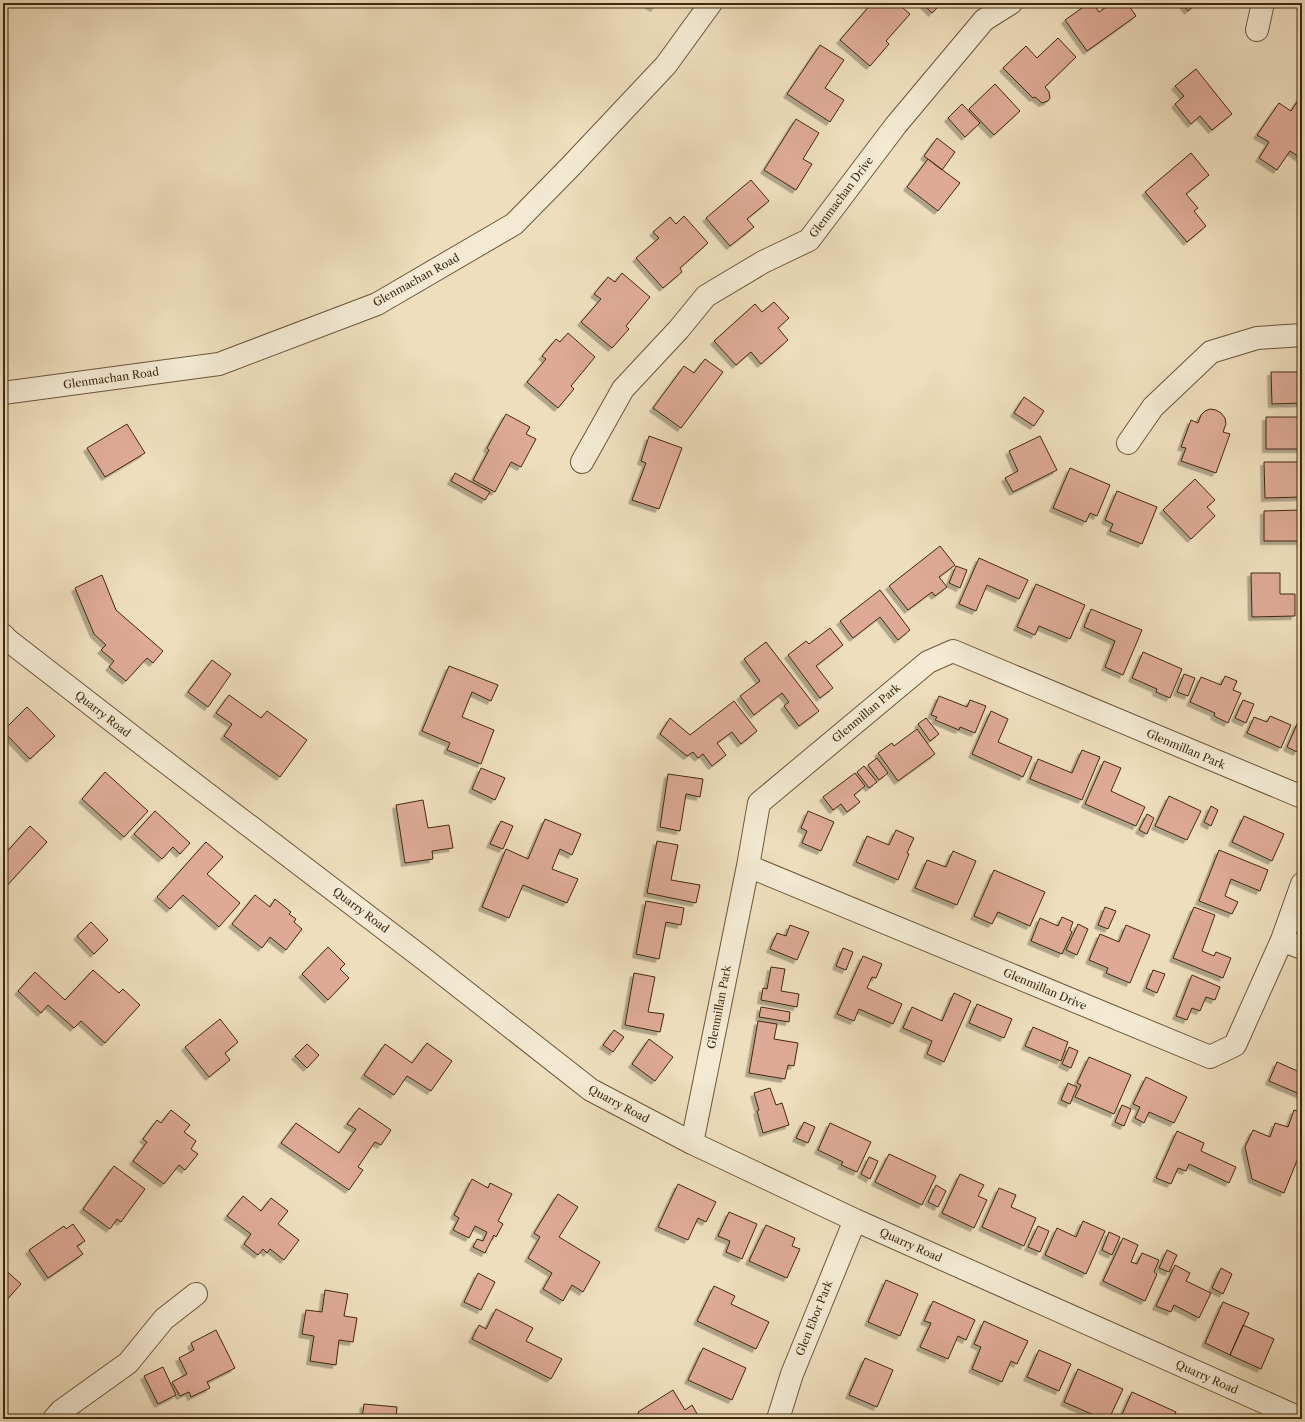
<svg xmlns="http://www.w3.org/2000/svg" width="1305" height="1422" font-family="'Libre Caslon Text',serif">
<style>
.building{fill:#deaa97;stroke:#40290e;filter:url(#shadow)}
.lines{fill:none;stroke-linecap:round;stroke-linejoin:round}
.minor-casing{stroke:#6c563a;stroke-width:24}
.minor{stroke:#f4ead4;stroke-width:22}
.labels{text-anchor:middle;dominant-baseline:central;stroke-width:3;stroke-linejoin:round;paint-order:stroke}
.street-label{font-size:11px;fill:#40290e;stroke:#f4ead4}
</style>
<defs>
<filter id="shadow"><feDropShadow dx="-3.5" dy="3.5" stdDeviation="0" flood-color="#0004"/></filter>
</defs>
<rect width="100%" height="100%" fill="#eedebd"/>
<filter id="stains"><feTurbulence type="fractalNoise" baseFrequency=".005" numOctaves="4"/><feColorMatrix values="0 0 0 0 .2 0 0 0 0 .09 0 0 0 0 .02 0 0 0 .5 -.17"/></filter>
<radialGradient id="worn" r=".72"><stop offset=".6" stop-color="#630" stop-opacity="0"/><stop offset="1" stop-color="#630" stop-opacity=".3"/></radialGradient>
<path class="building" d="M 646,3 L 657,3 L 654,8 Z
M 872,3 L 897,3 L 910,14 L 886,41 L 889,44 L 870,66 L 840,40 Z
M 922,3 L 942,3 L 932,13 Z
M 1089,3 L 1092,3 L 1099,12 L 1112,3 L 1127,3 L 1136,16 L 1087,51 L 1065,20 Z
M 1182,3 L 1197,3 L 1188,11 Z
M 1058,38 L 1076,57 L 1045,87 L 1049,92 L 1050,98 L 1048,101 L 1042,103 L 1035,97 L 1033,98 L 1003,68 L 1026,46 L 1037,58 Z
M 820,45 L 844,60 L 825,88 L 844,100 L 830,122 L 787,94 Z
M 1196,69 L 1232,114 L 1212,130 L 1200,116 L 1191,124 L 1175,104 L 1184,96 L 1175,86 Z
M 995,84 L 1020,111 L 994,135 L 969,109 Z
M 1301,96 L 1302,159 L 1290,151 L 1277,170 L 1259,158 L 1269,142 L 1257,135 L 1279,103 L 1291,111 Z
M 962,104 L 980,123 L 965,137 L 948,118 Z
M 796,119 L 819,133 L 803,159 L 812,164 L 796,190 L 764,170 Z
M 937,138 L 955,152 L 942,170 L 924,156 Z
M 1191,153 L 1209,175 L 1186,194 L 1198,208 L 1194,211 L 1206,226 L 1187,242 L 1145,192 Z
M 928,159 L 960,183 L 938,211 L 907,187 Z
M 751,180 L 769,201 L 747,219 L 754,227 L 730,246 L 706,218 Z
M 684,216 L 708,243 L 680,268 L 682,272 L 663,288 L 636,258 L 659,238 L 653,232 L 670,217 L 676,224 Z
M 622,273 L 650,297 L 626,326 L 629,329 L 612,348 L 581,322 L 601,299 L 594,294 L 608,277 L 615,282 Z
M 774,302 L 789,318 L 778,328 L 788,340 L 761,364 L 751,352 L 736,365 L 714,341 L 755,304 L 762,312 Z
M 568,333 L 595,357 L 571,386 L 574,389 L 558,408 L 527,382 L 546,359 L 542,356 L 556,339 L 560,342 Z
M 705,359 L 723,372 L 681,428 L 653,408 L 684,366 L 694,373 Z
M 1271,372 L 1302,372 L 1302,403 L 1272,404 Z
M 1024,397 L 1044,411 L 1034,426 L 1014,413 Z
M 1210,409 L 1216,410 L 1221,413 L 1225,418 L 1226,424 L 1223,432 L 1230,434 L 1216,473 L 1181,461 L 1186,448 L 1181,447 L 1191,420 L 1198,423 L 1201,415 L 1205,411 Z
M 506,414 L 530,427 L 526,434 L 536,439 L 521,467 L 511,462 L 495,492 L 473,480 L 489,450 L 487,448 Z
M 1266,417 L 1302,417 L 1302,449 L 1266,449 Z
M 127,424 L 145,453 L 105,477 L 87,448 Z
M 649,436 L 682,448 L 659,509 L 632,500 L 646,463 L 641,461 Z
M 1040,436 L 1057,470 L 1013,492 L 1005,478 L 1018,471 L 1009,451 Z
M 1264,462 L 1302,462 L 1302,497 L 1265,498 Z
M 1070,468 L 1110,485 L 1097,516 L 1090,513 L 1086,522 L 1053,508 Z
M 455,473 L 490,492 L 485,500 L 451,481 Z
M 1195,479 L 1215,500 L 1207,507 L 1215,516 L 1191,539 L 1163,510 Z
M 1117,491 L 1157,507 L 1142,544 L 1110,531 L 1113,524 L 1105,520 Z
M 1302,510 L 1302,541 L 1264,541 L 1264,511 Z
M 940,546 L 955,565 L 939,577 L 947,587 L 935,596 L 932,592 L 908,610 L 889,586 Z
M 979,558 L 1028,580 L 1019,599 L 987,585 L 976,611 L 959,604 Z
M 956,566 L 967,570 L 960,588 L 949,583 Z
M 1251,573 L 1280,573 L 1280,594 L 1295,594 L 1295,616 L 1252,617 Z
M 102,575 L 116,610 L 163,651 L 153,663 L 147,658 L 126,681 L 109,667 L 114,661 L 101,650 L 106,645 L 94,634 L 75,588 Z
M 1036,584 L 1085,605 L 1070,639 L 1039,626 L 1035,635 L 1017,627 Z
M 880,590 L 910,630 L 898,640 L 880,617 L 853,638 L 840,621 Z
M 1091,609 L 1142,630 L 1123,675 L 1105,667 L 1115,641 L 1084,627 Z
M 830,628 L 843,645 L 816,666 L 833,688 L 820,698 L 788,655 L 806,641 L 809,644 Z
M 766,642 L 819,711 L 799,726 L 784,706 L 789,702 L 782,693 L 754,715 L 740,696 L 760,681 L 744,659 Z
M 1143,652 L 1182,669 L 1170,698 L 1156,692 L 1157,689 L 1132,678 Z
M 212,660 L 231,674 L 208,707 L 188,692 Z
M 449,666 L 498,685 L 491,701 L 472,692 L 462,717 L 494,730 L 481,764 L 447,750 L 450,743 L 422,731 Z
M 1184,674 L 1195,678 L 1188,696 L 1177,692 Z
M 1225,676 L 1237,681 L 1233,690 L 1241,693 L 1228,723 L 1214,716 L 1215,713 L 1190,702 L 1201,677 L 1221,685 Z
M 229,695 L 261,718 L 267,711 L 307,740 L 280,777 L 224,736 L 232,724 L 216,713 Z
M 939,696 L 967,707 L 970,700 L 986,706 L 975,733 L 960,727 L 959,730 L 935,720 L 937,717 L 931,715 Z
M 1243,700 L 1254,704 L 1246,723 L 1235,718 Z
M 734,701 L 757,731 L 741,744 L 732,732 L 717,743 L 726,755 L 712,766 L 703,754 L 698,758 L 693,752 L 687,756 L 660,734 L 670,718 L 690,735 Z
M 27,707 L 55,736 L 30,759 L 3,731 Z
M 991,711 L 1008,719 L 998,742 L 1032,757 L 1023,777 L 972,754 Z
M 1270,716 L 1291,725 L 1281,748 L 1247,733 L 1254,717 L 1267,722 Z
M 926,718 L 939,734 L 930,741 L 918,724 Z
M 1298,722 L 1302,724 L 1302,742 L 1297,752 L 1287,747 Z
M 917,729 L 935,754 L 898,781 L 878,753 L 892,743 L 894,746 Z
M 1082,750 L 1100,757 L 1082,800 L 1030,779 L 1038,759 L 1072,773 Z
M 877,758 L 888,773 L 879,780 L 868,765 Z
M 1104,761 L 1121,768 L 1111,791 L 1145,807 L 1136,826 L 1085,804 Z
M 864,766 L 877,782 L 869,788 L 857,772 Z
M 481,768 L 505,778 L 495,800 L 472,789 Z
M 105,772 L 148,811 L 124,837 L 82,799 Z
M 855,773 L 865,786 L 854,795 L 860,802 L 847,812 L 841,804 L 833,810 L 823,797 Z
M 668,774 L 703,779 L 700,797 L 686,794 L 680,831 L 660,827 Z
M 1169,796 L 1201,811 L 1187,840 L 1155,826 Z
M 423,800 L 428,828 L 449,825 L 453,848 L 432,851 L 433,859 L 405,863 L 396,805 Z
M 1211,806 L 1218,810 L 1211,826 L 1204,822 Z
M 155,811 L 190,843 L 180,854 L 173,847 L 162,859 L 134,834 Z
M 808,811 L 834,822 L 821,851 L 802,843 L 807,831 L 801,828 Z
M 1147,814 L 1154,818 L 1147,834 L 1139,830 Z
M 1244,816 L 1284,834 L 1272,861 L 1232,842 Z
M 545,819 L 581,834 L 572,855 L 560,849 L 552,869 L 578,879 L 567,903 L 523,885 L 509,918 L 482,907 L 506,849 L 528,859 Z
M 501,821 L 513,826 L 503,849 L 490,844 Z
M 30,826 L 47,842 L 3,890 L 3,856 Z
M 896,830 L 914,838 L 907,853 L 909,854 L 898,880 L 856,862 L 867,836 L 889,845 Z
M 657,841 L 678,845 L 671,880 L 700,885 L 696,903 L 647,893 Z
M 206,842 L 223,857 L 207,874 L 240,903 L 219,927 L 183,895 L 170,909 L 157,897 Z
M 1219,850 L 1268,870 L 1260,891 L 1231,879 L 1225,896 L 1238,902 L 1232,914 L 1199,901 Z
M 953,851 L 976,861 L 957,905 L 915,888 L 927,860 L 946,867 Z
M 994,870 L 1045,892 L 1030,926 L 998,912 L 992,924 L 974,916 Z
M 255,895 L 270,907 L 275,899 L 291,912 L 289,914 L 296,919 L 294,922 L 302,929 L 286,950 L 270,937 L 262,948 L 232,924 Z
M 646,901 L 684,908 L 681,925 L 666,922 L 659,959 L 636,954 Z
M 1105,907 L 1116,911 L 1108,929 L 1098,925 Z
M 1194,907 L 1215,915 L 1202,951 L 1214,956 L 1216,952 L 1231,958 L 1223,978 L 1173,958 Z
M 1062,917 L 1073,922 L 1070,930 L 1072,932 L 1062,954 L 1031,941 L 1040,918 L 1058,926 Z
M 91,922 L 108,940 L 94,954 L 77,936 Z
M 1078,924 L 1088,929 L 1077,955 L 1066,950 Z
M 790,925 L 809,932 L 797,960 L 770,949 L 777,933 L 786,936 Z
M 1126,925 L 1150,935 L 1130,983 L 1106,973 L 1108,968 L 1089,960 L 1100,934 L 1119,942 Z
M 328,947 L 345,964 L 340,969 L 349,978 L 328,1000 L 302,974 Z
M 843,948 L 853,952 L 846,970 L 836,966 Z
M 863,956 L 882,964 L 876,978 L 872,977 L 867,988 L 902,1004 L 893,1024 L 859,1009 L 854,1021 L 837,1014 Z
M 771,967 L 785,969 L 781,991 L 799,994 L 797,1007 L 761,1000 L 763,988 L 767,989 Z
M 93,970 L 119,993 L 123,989 L 140,1005 L 105,1043 L 81,1021 L 74,1028 L 48,1005 L 41,1013 L 18,991 L 35,972 L 65,1000 Z
M 1153,970 L 1165,974 L 1157,993 L 1146,988 Z
M 634,973 L 655,977 L 648,1012 L 664,1014 L 660,1032 L 625,1025 Z
M 1192,975 L 1220,987 L 1215,1000 L 1206,997 L 1200,1011 L 1192,1008 L 1187,1020 L 1176,1016 Z
M 954,993 L 971,1001 L 944,1062 L 927,1054 L 932,1041 L 903,1028 L 912,1007 L 942,1021 Z
M 977,1004 L 1012,1019 L 1004,1038 L 969,1023 Z
M 761,1007 L 790,1012 L 789,1022 L 759,1017 Z
M 220,1019 L 238,1042 L 225,1053 L 230,1060 L 209,1077 L 185,1047 Z
M 758,1021 L 777,1024 L 774,1039 L 798,1043 L 794,1066 L 788,1065 L 785,1079 L 749,1073 Z
M 1033,1027 L 1068,1042 L 1061,1061 L 1025,1046 Z
M 614,1030 L 624,1037 L 613,1052 L 603,1045 Z
M 649,1039 L 673,1057 L 655,1081 L 632,1064 Z
M 427,1043 L 452,1061 L 431,1091 L 407,1076 L 394,1095 L 364,1075 L 385,1044 L 412,1063 Z
M 307,1044 L 319,1055 L 307,1068 L 295,1056 Z
M 1069,1047 L 1078,1051 L 1071,1068 L 1062,1064 Z
M 1089,1057 L 1131,1075 L 1114,1114 L 1075,1097 L 1081,1085 L 1077,1083 Z
M 1277,1062 L 1302,1073 L 1302,1095 L 1269,1081 Z
M 1146,1077 L 1187,1097 L 1174,1123 L 1149,1112 L 1144,1123 L 1135,1118 L 1140,1107 L 1133,1104 Z
M 1068,1083 L 1077,1087 L 1070,1104 L 1061,1100 Z
M 770,1088 L 776,1105 L 782,1103 L 789,1125 L 763,1133 L 757,1111 L 759,1110 L 754,1093 Z
M 1122,1105 L 1131,1109 L 1124,1126 L 1115,1122 Z
M 359,1108 L 391,1130 L 381,1145 L 375,1142 L 358,1167 L 363,1170 L 349,1190 L 281,1143 L 296,1123 L 339,1153 L 356,1129 L 347,1124 Z
M 171,1110 L 190,1125 L 184,1132 L 196,1141 L 191,1149 L 198,1154 L 185,1170 L 179,1165 L 164,1184 L 133,1161 L 147,1142 L 143,1139 L 157,1120 L 161,1123 Z
M 1294,1110 L 1302,1113 L 1302,1148 L 1284,1193 L 1252,1179 L 1245,1147 L 1253,1130 L 1270,1137 L 1275,1123 L 1288,1127 Z
M 804,1122 L 815,1127 L 808,1143 L 796,1138 Z
M 830,1123 L 871,1142 L 857,1172 L 841,1165 L 843,1162 L 818,1150 Z
M 1177,1131 L 1204,1143 L 1201,1151 L 1236,1167 L 1229,1183 L 1189,1164 L 1186,1171 L 1178,1168 L 1171,1184 L 1156,1178 Z
M 889,1154 L 936,1176 L 922,1205 L 875,1182 Z
M 869,1157 L 878,1161 L 870,1179 L 861,1174 Z
M 114,1166 L 145,1189 L 121,1222 L 117,1219 L 110,1229 L 83,1209 Z
M 960,1174 L 984,1185 L 978,1196 L 987,1200 L 974,1228 L 942,1213 Z
M 472,1179 L 488,1188 L 490,1183 L 512,1194 L 498,1221 L 503,1224 L 496,1237 L 494,1235 L 485,1253 L 473,1247 L 477,1239 L 483,1241 L 487,1232 L 475,1226 L 469,1238 L 453,1230 L 459,1218 L 454,1215 Z
M 678,1184 L 716,1202 L 706,1222 L 698,1218 L 688,1240 L 658,1227 Z
M 936,1185 L 946,1191 L 938,1207 L 928,1202 Z
M 999,1188 L 1016,1195 L 1011,1207 L 1036,1218 L 1024,1246 L 982,1227 Z
M 558,1194 L 578,1207 L 559,1237 L 600,1262 L 583,1292 L 572,1285 L 563,1301 L 543,1289 L 552,1273 L 528,1258 L 540,1237 L 534,1233 Z
M 243,1196 L 261,1211 L 271,1198 L 288,1211 L 278,1224 L 299,1240 L 284,1260 L 270,1249 L 267,1253 L 263,1249 L 258,1255 L 244,1244 L 251,1234 L 227,1216 Z
M 729,1212 L 757,1224 L 742,1259 L 726,1252 L 730,1241 L 718,1236 Z
M 1083,1221 L 1105,1231 L 1086,1274 L 1045,1255 L 1057,1228 L 1076,1237 Z
M 73,1224 L 85,1241 L 77,1246 L 83,1254 L 48,1278 L 29,1250 L 64,1226 L 66,1229 Z
M 766,1225 L 795,1238 L 792,1246 L 800,1249 L 787,1278 L 749,1261 Z
M 1038,1226 L 1049,1231 L 1040,1252 L 1028,1247 Z
M 1109,1232 L 1120,1237 L 1112,1255 L 1102,1250 Z
M 1123,1238 L 1138,1245 L 1131,1262 L 1137,1264 L 1142,1253 L 1159,1260 L 1154,1272 L 1157,1274 L 1145,1301 L 1103,1281 Z
M 1167,1250 L 1177,1255 L 1169,1272 L 1159,1268 Z
M 1175,1265 L 1190,1273 L 1186,1281 L 1211,1293 L 1199,1318 L 1174,1305 L 1171,1312 L 1156,1306 Z
M 3,1268 L 21,1284 L 3,1304 Z
M 1221,1268 L 1232,1274 L 1223,1294 L 1212,1288 Z
M 478,1273 L 495,1282 L 481,1310 L 464,1302 Z
M 886,1280 L 918,1294 L 900,1336 L 868,1322 Z
M 714,1286 L 735,1296 L 731,1304 L 769,1322 L 756,1349 L 697,1321 Z
M 325,1290 L 348,1294 L 344,1316 L 357,1318 L 353,1342 L 339,1340 L 336,1365 L 310,1361 L 314,1336 L 302,1334 L 306,1310 L 322,1312 Z
M 933,1301 L 975,1320 L 966,1340 L 958,1336 L 948,1359 L 920,1347 L 931,1323 L 924,1321 Z
M 1223,1302 L 1249,1313 L 1230,1355 L 1205,1343 Z
M 496,1309 L 533,1328 L 526,1341 L 562,1359 L 551,1379 L 472,1339 L 479,1325 L 486,1329 Z
M 984,1321 L 1028,1341 L 1017,1364 L 1011,1361 L 1002,1382 L 972,1369 L 981,1347 L 974,1344 Z
M 1243,1325 L 1274,1339 L 1261,1369 L 1230,1355 Z
M 216,1330 L 235,1368 L 207,1382 L 210,1388 L 191,1397 L 189,1392 L 180,1396 L 172,1382 L 187,1374 L 179,1358 L 194,1350 L 191,1343 Z
M 703,1348 L 746,1368 L 732,1400 L 688,1380 Z
M 1039,1350 L 1071,1364 L 1059,1391 L 1027,1377 Z
M 865,1358 L 893,1370 L 877,1407 L 849,1395 Z
M 163,1367 L 176,1395 L 158,1404 L 144,1376 Z
M 1078,1369 L 1123,1389 L 1109,1419 L 1103,1419 L 1064,1402 Z
M 673,1390 L 685,1410 L 692,1405 L 700,1419 L 642,1419 L 638,1412 Z
M 1132,1392 L 1176,1412 L 1173,1419 L 1120,1419 Z
M 364,1404 L 397,1407 L 396,1419 L 362,1419 Z"/>
<g class="lines">
<g class="minor-casing">
<path id="minor" d="M 1257,30 L 1263,3
M 3,393 L 219,364 L 377,304 L 514,224 L 570,167 L 666,65 L 711,3
M 1128,443 L 1153,407 L 1211,352 L 1257,338 L 1302,335
M 582,462 L 623,389 L 679,329 L 706,296 L 763,262 L 809,240 L 896,125 L 984,20 L 1011,3
M 3,635 L 9,641 L 155,754 L 424,959 L 591,1090 L 692,1143 L 855,1220 L 1302,1419
M 748,866 L 1210,1057 L 1235,1045 L 1282,940
M 1302,884 L 1282,940 L 1302,948
M 692,1143 L 748,866 L 759,803 L 928,662 L 953,651 L 1302,797
M 54,1419 L 61,1411 L 128,1363 L 164,1319 L 196,1294
M 778,1419 L 792,1374 L 855,1220"/>
</g>
<use href="#minor" class="minor"/>
</g>
<g class="labels">
<g class="street-label">
<text transform="translate(841 197) rotate(-53)">Glenmachan Drive</text>
<text transform="translate(416 280) rotate(-29)">Glenmachan Road</text>
<text transform="translate(111 378) rotate(-8)">Glenmachan Road</text>
<text transform="translate(866 713) rotate(-40)">Glenmillan Park</text>
<text transform="translate(103 714) rotate(38)">Quarry Road</text>
<text transform="translate(1186 749) rotate(23)">Glenmillan Park</text>
<text transform="translate(361 910) rotate(37)">Quarry Road</text>
<text transform="translate(1045 989) rotate(23)">Glenmillan Drive</text>
<text transform="translate(719 1007) rotate(-79)">Glenmillan Park</text>
<text transform="translate(619 1104) rotate(28)">Quarry Road</text>
<text transform="translate(911 1245) rotate(24)">Quarry Road</text>
<text transform="translate(814 1318) rotate(-68)">Glen Ebor Park</text>
<text transform="translate(1207 1377) rotate(24)">Quarry Road</text>
</g>
</g>
<rect width="1305" height="1422" fill="none" stroke="#eedebd" stroke-width="16"/>
<rect x="4" y="4" width="1297" height="1414" fill="none" stroke="#40290e" stroke-width="2"/>
<rect x="8" y="8" width="1289" height="1406" fill="none" stroke="#40290e"/>
<rect width="100%" height="100%" filter="url(#stains)"/>
<rect width="100%" height="100%" fill="url(#worn)"/>
</svg>
